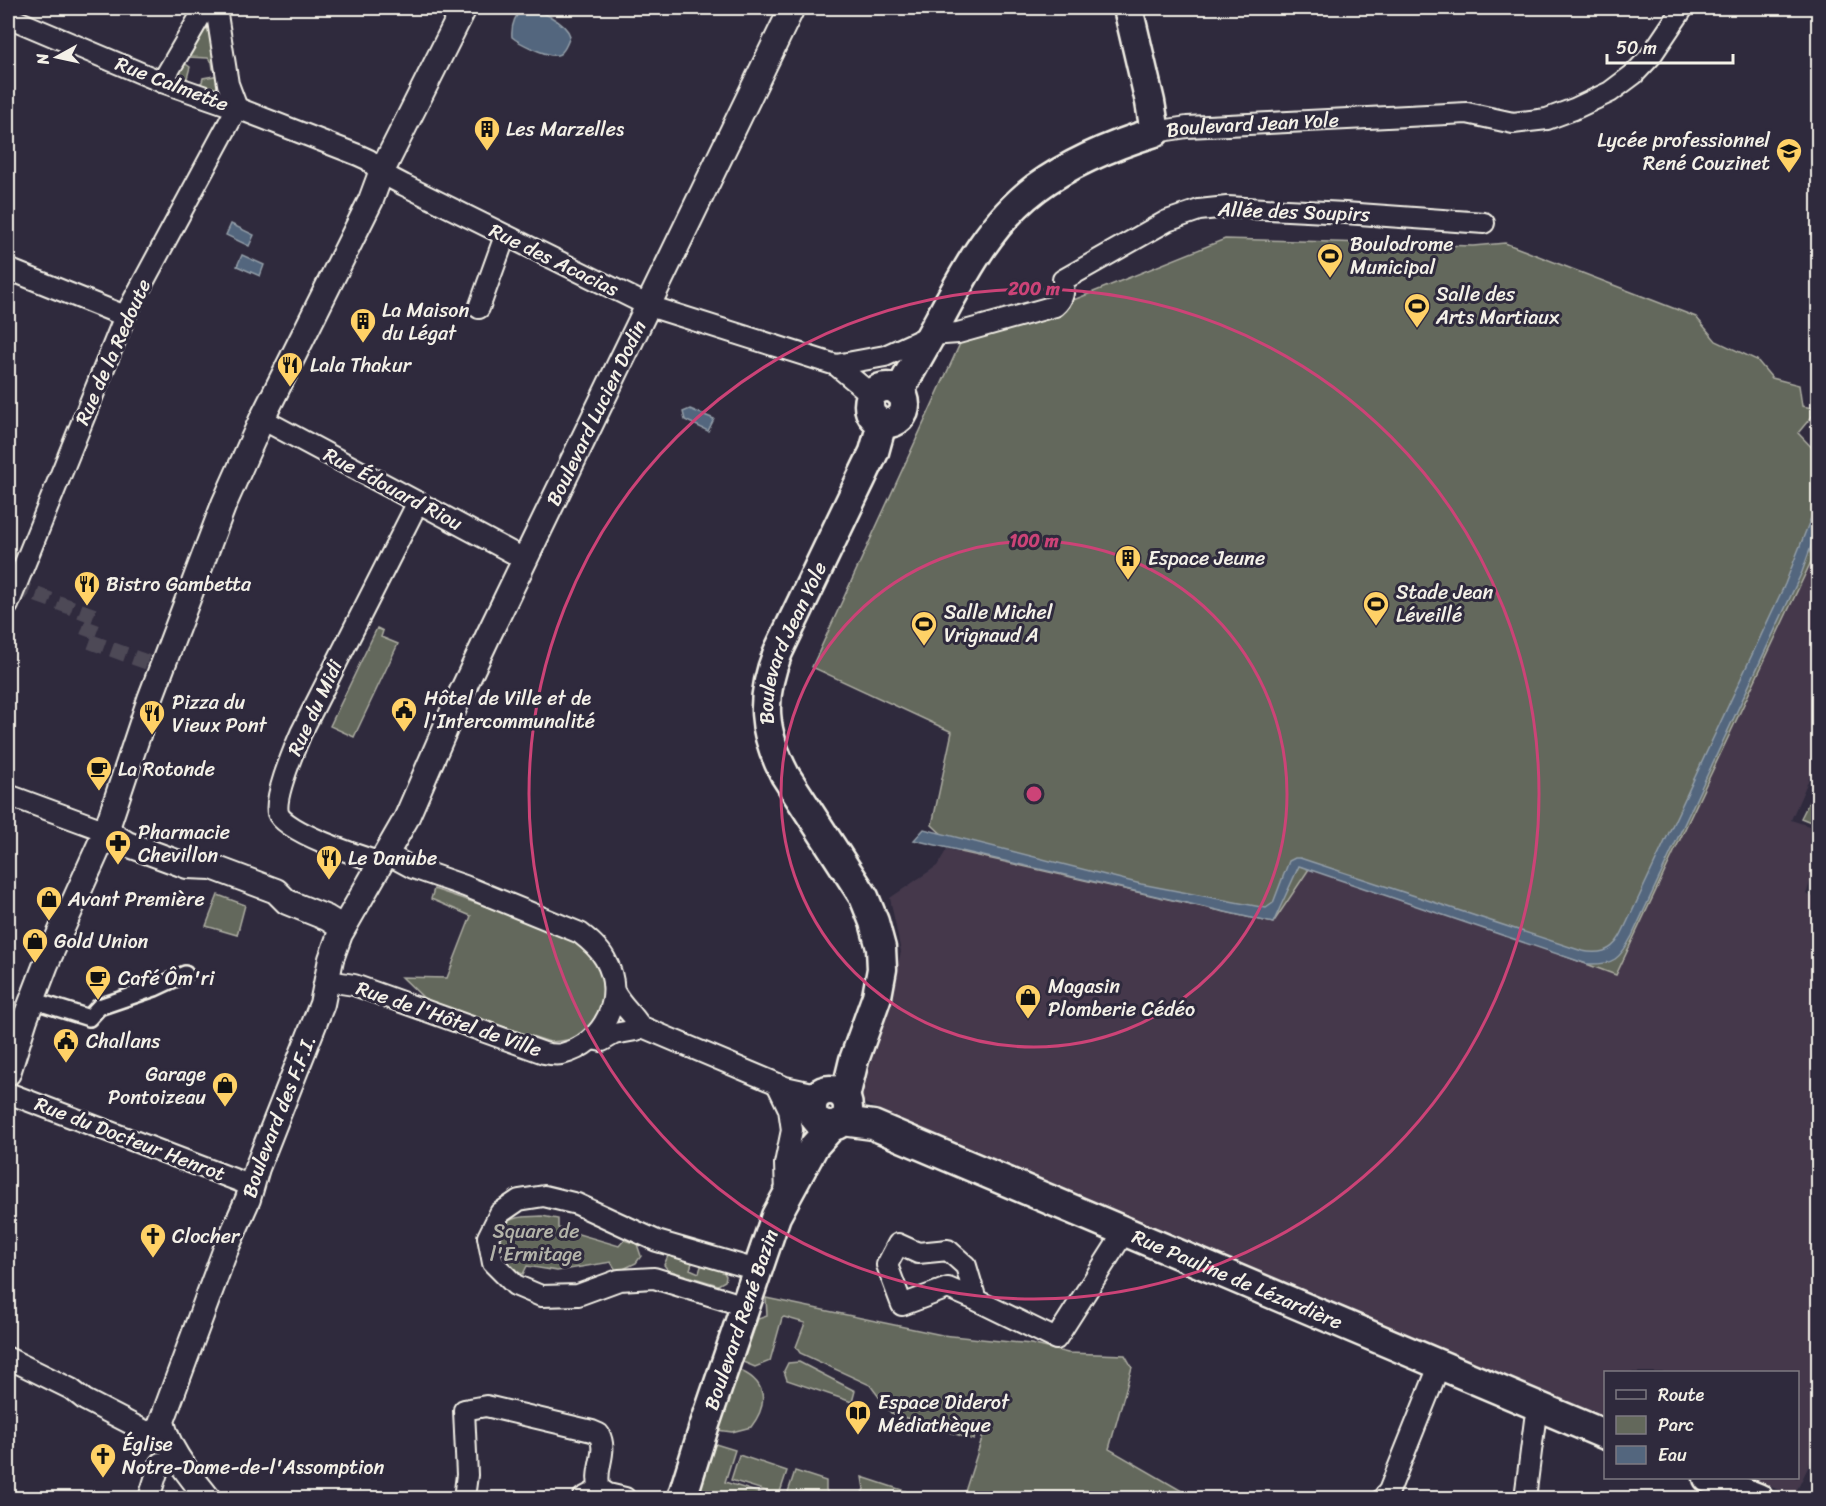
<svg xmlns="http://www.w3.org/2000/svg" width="1826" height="1506" font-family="Sriracha,sans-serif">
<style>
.built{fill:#44394c}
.green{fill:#63685b;stroke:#acaca2;stroke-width:1.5}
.water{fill:#53667e;stroke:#939ea8;stroke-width:1.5}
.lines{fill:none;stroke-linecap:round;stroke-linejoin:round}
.pedestrian-tunnel{stroke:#4d4857;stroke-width:15;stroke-dasharray:15 8;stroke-linecap:butt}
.pedestrian-casing{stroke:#f4f1e8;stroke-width:20}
.minor-casing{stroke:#f4f1e8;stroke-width:24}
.tertiary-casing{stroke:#f4f1e8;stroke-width:28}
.secondary-casing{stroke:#f4f1e8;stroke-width:33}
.pedestrian{stroke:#2f2a3d;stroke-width:15}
.minor{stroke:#2f2a3d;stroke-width:20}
.tertiary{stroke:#2f2a3d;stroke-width:24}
.secondary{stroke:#2f2a3d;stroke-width:28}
.ring{fill:none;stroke:#cc4377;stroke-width:3}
.labels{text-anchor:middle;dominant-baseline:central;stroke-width:6;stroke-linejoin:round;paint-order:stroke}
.street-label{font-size:20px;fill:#f4f1e8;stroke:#2f2a3d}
.poi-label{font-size:20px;fill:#f4f1e8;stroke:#2f2a3d;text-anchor:start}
.park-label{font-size:20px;fill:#b3b3a9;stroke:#2f2a3d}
.centre{fill:#cc4377;stroke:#2f2a3d;stroke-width:3}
.ring-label{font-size:18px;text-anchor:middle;font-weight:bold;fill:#cc4377;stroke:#2f2a3d;stroke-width:6;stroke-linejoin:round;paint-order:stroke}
</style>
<rect width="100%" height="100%" fill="#2f2a3d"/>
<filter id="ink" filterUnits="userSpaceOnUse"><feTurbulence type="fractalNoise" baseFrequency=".0167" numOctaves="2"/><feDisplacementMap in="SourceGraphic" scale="12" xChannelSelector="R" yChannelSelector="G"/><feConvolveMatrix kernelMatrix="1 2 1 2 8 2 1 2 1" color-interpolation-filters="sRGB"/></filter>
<g filter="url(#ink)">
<path class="built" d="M 1818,547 L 1818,758 L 1791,820 L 1818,829 L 1818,859 L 1806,894 L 1818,899 L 1818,1447 L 1794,1496 L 1749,1478 L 1798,1478 L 1798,1372 L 1606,1372 L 1605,1417 L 1080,1199 L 912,1127 L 861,1101 L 901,952 L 890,898 L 937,866 L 947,849 L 1273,923 L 1313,863 L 1616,975 Z"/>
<path class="green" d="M 203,27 L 209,27 L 214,30 L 220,68 L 213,69 L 212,62 L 208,58 L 188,57 L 184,53 Z
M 180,60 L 190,67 L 187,78 L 191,83 L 197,85 L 202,82 L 203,78 L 220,75 L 221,83 L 212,92 L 183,83 L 175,70 Z
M 1225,239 L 1473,246 L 1505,243 L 1696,317 L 1716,341 L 1757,360 L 1772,378 L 1799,385 L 1802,406 L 1818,409 L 1798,433 L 1818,454 L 1818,547 L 1616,975 L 1313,863 L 1273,923 L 961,852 L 932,825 L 952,732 L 812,667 L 964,335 L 1049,313 L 1071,301 Z
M 377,628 L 383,631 L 381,637 L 398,644 L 354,737 L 330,726 Z
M 1818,784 L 1818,825 L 1801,818 Z
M 434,889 L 574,936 L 599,958 L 610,995 C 590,1026 590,1040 550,1042 L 428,1002 L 402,977 L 447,978 L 471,916 L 431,899 Z
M 218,895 L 245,905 L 237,935 L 206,926 Z
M 542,1216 L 558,1219 L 558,1228 L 619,1246 L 624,1240 L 637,1244 L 641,1256 L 636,1263 L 617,1272 L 611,1262 L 557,1271 L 527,1266 L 523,1274 C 518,1272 513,1271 510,1267 C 497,1254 492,1227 513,1219 C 522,1216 533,1217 542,1216 Z
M 672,1255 L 693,1260 L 690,1269 L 699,1273 L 702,1263 L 723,1271 L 726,1276 L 725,1281 L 718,1285 L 668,1270 L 664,1265 L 668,1256 Z
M 766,1298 L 942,1335 L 1031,1344 L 1068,1353 L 1125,1355 L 1132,1367 L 1109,1449 L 1194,1498 L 963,1498 L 984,1432 L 976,1430 L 974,1440 L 891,1413 L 870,1385 L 800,1353 L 796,1347 L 805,1323 L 784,1317 L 782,1318 L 770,1361 L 755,1367 L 743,1362 L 758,1319 L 767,1316 Z
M 799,1362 L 855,1391 L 852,1402 L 787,1380 L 784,1371 L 788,1363 Z
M 736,1369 C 766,1380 770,1402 751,1427 L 732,1432 L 717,1430 Z
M 712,1443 L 735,1450 L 725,1482 L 775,1498 L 754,1498 L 719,1492 L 717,1498 L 694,1498 Z
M 739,1455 L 787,1471 L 779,1495 L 731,1480 Z
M 795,1471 L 826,1481 L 826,1490 L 831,1498 L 786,1498 Z
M 862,1477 L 926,1498 L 859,1498 L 864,1489 Z"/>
<path class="water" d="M 526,8 C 540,10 566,22 570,36 C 568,42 564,54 557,55 C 547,57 519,43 512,37 C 511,26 515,12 526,8 Z
M 231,224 L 254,235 L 249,246 L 226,235 Z
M 242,255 L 264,265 L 260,276 L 237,266 Z
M 690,409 L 714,419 L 708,431 L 685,420 L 683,412 Z
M 1818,500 L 1818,527 L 1802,572 L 1632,936 C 1620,959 1614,965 1587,964 L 1299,866 L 1273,923 L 914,840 L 924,829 L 1141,884 L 1266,908 L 1273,903 L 1289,861 L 1295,858 L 1300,858 L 1582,951 C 1615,958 1619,938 1631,914 L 1785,584 Z"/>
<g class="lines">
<path class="pedestrian-tunnel" d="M 15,587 L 95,616 L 86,640 L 163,668"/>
<g class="pedestrian-casing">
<path id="pedestrian" d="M 32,1000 L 89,1018 L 99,1007 L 155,988 L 185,974"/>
</g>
<g class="minor-casing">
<g id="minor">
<path d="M 216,8 L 228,84 L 237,108"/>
<path d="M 8,17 L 162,82 L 237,108 L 358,155 L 369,160 L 381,173 L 404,185 L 649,306 L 836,365 L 872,395"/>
<path d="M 162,82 L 205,8"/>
<path id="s1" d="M 1155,132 L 1187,127 L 1467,113 L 1513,123 L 1547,119 L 1574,109 L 1610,92 L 1634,74 L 1650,57 L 1683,8"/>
<path d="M 8,269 L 125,316"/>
<path d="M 479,308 L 505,236"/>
<path d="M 836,365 L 885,356 L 931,335 L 958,333 L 1055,306 C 1064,298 1064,292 1063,280 L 1167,221 L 1199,210 L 1227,207 L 1345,213 L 1484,223"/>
<path d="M 262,419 L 524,559"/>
<path d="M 8,605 L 125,316 L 237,108"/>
<path d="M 8,795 L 106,831"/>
<path d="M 382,863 C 362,857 284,832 278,813 C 274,796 294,750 301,733 L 418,502"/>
<path d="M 328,981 L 354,985 L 544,1053 C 549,1054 556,1055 562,1054 C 604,1044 627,997 605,959 C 599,948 589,940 580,933 L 465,886 L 413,868 L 387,854"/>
<path d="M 615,993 C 622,1006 633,1014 640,1026 L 785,1087 L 817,1094"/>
<path d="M 592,1039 L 602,1041 L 614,1034 L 636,1030 L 640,1026"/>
<path d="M 777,1084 L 789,1109 L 792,1130 L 785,1164 L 786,1195"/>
<path d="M 787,1089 L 811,1110"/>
<path d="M 8,1093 L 252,1186"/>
<path d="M 976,1300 L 948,1288 L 902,1305 L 887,1265 L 898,1244 L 918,1253 L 948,1250 L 966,1266 L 976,1300 L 1056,1339 L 1125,1231"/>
<path d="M 745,1306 L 654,1278 L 619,1280 L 578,1295 L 541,1296 L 515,1285 L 493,1263 L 488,1237 L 500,1213 L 519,1200 L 544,1196 L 577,1204 L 657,1241 L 757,1270"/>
<path d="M 8,1358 L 71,1389 L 85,1400 L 147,1432 L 155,1429 L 162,1421"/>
<path d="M 149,1498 L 160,1463"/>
<path d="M 464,1498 L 467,1475 L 464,1410 L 486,1406 L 592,1431 L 599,1434 C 609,1453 593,1470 600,1489 L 608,1494 L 625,1498"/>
<path d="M 583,1498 L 600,1489"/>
<path d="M 1383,1498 L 1389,1491 L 1440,1364"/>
<path d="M 1525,1498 L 1535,1420 L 1539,1407"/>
</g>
</g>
<g class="tertiary-casing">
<g id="tertiary">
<path d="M 106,831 L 127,844 L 187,866 L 212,867 L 276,891 L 287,902 L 327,918 L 343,928"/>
<path d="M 8,1073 L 25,1019 L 46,964 L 106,831 L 150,699 L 224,504 L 262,419 L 371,200 L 381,173 L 464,8"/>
<path id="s2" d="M 208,1498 C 190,1475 168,1451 162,1421 L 225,1251 L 248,1199 L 257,1168 L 322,1004 L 331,959 L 340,934 L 406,819 L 456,704 L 489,634 L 792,8"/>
</g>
</g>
<g class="secondary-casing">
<g id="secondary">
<circle cx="887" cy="405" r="18"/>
<path d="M 899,392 C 912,368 926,344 939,320 C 965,272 991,222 1036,188 C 1071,162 1113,145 1155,132 L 1150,102 L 1128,8"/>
<circle cx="830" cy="1108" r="18"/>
<path id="s3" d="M 845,1097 L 854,1060 L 877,996 L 882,969 L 881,948 L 874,922 L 864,897 L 785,775 C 762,731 760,698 778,652 L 874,452 L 882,423"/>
<path id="s4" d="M 843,1121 L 873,1125 L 1606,1435"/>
<path d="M 1708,1478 L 1758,1498"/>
<path id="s5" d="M 682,1498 L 704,1427 L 776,1216 L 814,1146 L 832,1126"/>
</g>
</g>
<use href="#pedestrian" class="pedestrian"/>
<use href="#minor" class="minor"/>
<use href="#tertiary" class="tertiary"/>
<use href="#secondary" class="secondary"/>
</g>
</g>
<g class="ring">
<circle cx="1034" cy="794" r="253"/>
<circle cx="1034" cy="794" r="505"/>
</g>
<defs>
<g id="building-pin" transform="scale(1.35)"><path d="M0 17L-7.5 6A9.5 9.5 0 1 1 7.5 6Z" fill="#ffd166" stroke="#2f2a3d"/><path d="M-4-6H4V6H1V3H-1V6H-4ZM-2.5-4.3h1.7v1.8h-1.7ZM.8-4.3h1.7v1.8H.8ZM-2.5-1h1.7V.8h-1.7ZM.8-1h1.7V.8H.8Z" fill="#111"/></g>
<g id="school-pin" transform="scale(1.35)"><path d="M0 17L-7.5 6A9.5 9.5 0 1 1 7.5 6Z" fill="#ffd166" stroke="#2f2a3d"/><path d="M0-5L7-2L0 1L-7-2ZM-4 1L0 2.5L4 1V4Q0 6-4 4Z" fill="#111"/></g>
<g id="stadium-pin" transform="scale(1.35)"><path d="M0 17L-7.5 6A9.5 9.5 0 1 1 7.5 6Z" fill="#ffd166" stroke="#2f2a3d"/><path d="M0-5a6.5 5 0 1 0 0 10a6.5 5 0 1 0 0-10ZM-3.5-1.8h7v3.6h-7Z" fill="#111"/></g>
<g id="restaurant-pin" transform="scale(1.35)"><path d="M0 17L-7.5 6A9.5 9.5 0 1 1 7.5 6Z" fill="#ffd166" stroke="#2f2a3d"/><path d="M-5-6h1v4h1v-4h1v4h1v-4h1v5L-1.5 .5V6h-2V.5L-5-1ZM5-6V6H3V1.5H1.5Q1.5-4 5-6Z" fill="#111"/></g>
<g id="civic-pin" transform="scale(1.35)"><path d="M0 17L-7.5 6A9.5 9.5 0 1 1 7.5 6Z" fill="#ffd166" stroke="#2f2a3d"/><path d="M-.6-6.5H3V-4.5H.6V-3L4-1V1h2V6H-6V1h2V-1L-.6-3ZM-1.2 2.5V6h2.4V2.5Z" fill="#111"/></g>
<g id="cafe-pin" transform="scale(1.35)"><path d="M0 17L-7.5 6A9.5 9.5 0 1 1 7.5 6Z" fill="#ffd166" stroke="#2f2a3d"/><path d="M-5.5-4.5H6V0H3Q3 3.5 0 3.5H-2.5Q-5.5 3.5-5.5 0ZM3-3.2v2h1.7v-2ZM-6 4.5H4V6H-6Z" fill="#111"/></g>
<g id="pharmacy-pin" transform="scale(1.35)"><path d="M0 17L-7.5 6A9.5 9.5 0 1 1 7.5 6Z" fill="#ffd166" stroke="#2f2a3d"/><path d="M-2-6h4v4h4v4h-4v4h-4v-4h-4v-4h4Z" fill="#111"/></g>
<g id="shop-pin" transform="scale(1.35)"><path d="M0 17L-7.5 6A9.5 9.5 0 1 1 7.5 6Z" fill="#ffd166" stroke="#2f2a3d"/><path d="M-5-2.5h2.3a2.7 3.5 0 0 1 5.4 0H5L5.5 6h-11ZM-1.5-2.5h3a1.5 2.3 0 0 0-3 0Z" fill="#111"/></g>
<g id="church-pin" transform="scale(1.35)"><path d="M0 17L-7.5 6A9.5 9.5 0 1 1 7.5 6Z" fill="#ffd166" stroke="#2f2a3d"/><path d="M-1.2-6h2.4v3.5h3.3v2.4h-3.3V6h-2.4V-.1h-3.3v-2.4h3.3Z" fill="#111"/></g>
<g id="library-pin" transform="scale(1.35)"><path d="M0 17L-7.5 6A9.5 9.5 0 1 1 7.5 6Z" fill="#ffd166" stroke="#2f2a3d"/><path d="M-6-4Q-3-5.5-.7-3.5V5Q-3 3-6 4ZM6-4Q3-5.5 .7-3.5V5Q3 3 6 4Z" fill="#111"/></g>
</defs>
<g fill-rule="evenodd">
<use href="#building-pin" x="487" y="129"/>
<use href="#school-pin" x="1789" y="151"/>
<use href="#stadium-pin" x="1330" y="256"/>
<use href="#stadium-pin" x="1417" y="306"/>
<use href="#building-pin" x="363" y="321"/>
<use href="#restaurant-pin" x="290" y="365"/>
<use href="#building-pin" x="1128" y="558"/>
<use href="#restaurant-pin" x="87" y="584"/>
<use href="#stadium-pin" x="1376" y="604"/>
<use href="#stadium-pin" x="924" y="624"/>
<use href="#civic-pin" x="404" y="710"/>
<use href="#restaurant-pin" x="152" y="713"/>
<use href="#cafe-pin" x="99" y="769"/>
<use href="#pharmacy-pin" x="118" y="843"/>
<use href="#restaurant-pin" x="329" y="858"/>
<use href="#shop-pin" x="49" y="899"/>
<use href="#shop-pin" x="35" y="941"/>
<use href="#cafe-pin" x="98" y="978"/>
<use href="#shop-pin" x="1028" y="997"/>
<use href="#civic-pin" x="66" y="1041"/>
<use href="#shop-pin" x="225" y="1085"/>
<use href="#church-pin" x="153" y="1236"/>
<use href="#library-pin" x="858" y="1413"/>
<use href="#church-pin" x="103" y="1456"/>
</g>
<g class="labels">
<g class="street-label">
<text transform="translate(172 84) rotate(21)">Rue Calmette</text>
<text stroke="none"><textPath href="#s1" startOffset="98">Boulevard Jean Yole</textPath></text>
<text transform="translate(1294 212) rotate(2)">Allée des Soupirs</text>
<text transform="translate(554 260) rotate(26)">Rue des Acacias</text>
<text transform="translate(113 352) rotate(-66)">Rue de la Redoute</text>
<text stroke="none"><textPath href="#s2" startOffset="1191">Boulevard Lucien Dodin</textPath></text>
<text transform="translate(393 489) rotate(28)">Rue Édouard Riou</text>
<text stroke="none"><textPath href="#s3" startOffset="494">Boulevard Jean Yole</textPath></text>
<text transform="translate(315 708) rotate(-65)">Rue du Midi</text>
<text transform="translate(449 1019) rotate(19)">Rue de l'Hôtel de Ville</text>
<text stroke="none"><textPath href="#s2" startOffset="417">Boulevard des F.F.I.</textPath></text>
<text transform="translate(130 1139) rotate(21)">Rue du Docteur Henrot</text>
<text stroke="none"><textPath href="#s4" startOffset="426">Rue Pauline de Lézardière</textPath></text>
<text stroke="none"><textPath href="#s5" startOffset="188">Boulevard René Bazin</textPath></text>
</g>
<g class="poi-label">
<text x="506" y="129">Les Marzelles</text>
<text x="1770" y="140" text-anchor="end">Lycée professionnel<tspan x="1770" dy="23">René Couzinet</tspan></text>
<text x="1350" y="244">Boulodrome<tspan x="1350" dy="23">Municipal</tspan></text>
<text x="1436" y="294">Salle des<tspan x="1436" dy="23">Arts Martiaux</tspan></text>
<text x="382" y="310">La Maison<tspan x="382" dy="23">du Légat</tspan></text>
<text x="310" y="365">Lala Thakur</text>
<text x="1148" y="558">Espace Jeune</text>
<text x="106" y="584">Bistro Gambetta</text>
<text x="1396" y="592">Stade Jean<tspan x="1396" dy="23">Léveillé</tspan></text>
<text x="944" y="612">Salle Michel<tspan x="944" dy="23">Vrignaud A</tspan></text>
<text x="424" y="698">Hôtel de Ville et de<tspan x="424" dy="23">l'Intercommunalité</tspan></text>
<text x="172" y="702">Pizza du<tspan x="172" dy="23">Vieux Pont</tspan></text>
<text x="118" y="769">La Rotonde</text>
<text x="138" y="832">Pharmacie<tspan x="138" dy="23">Chevillon</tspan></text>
<text x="348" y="858">Le Danube</text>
<text x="68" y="899">Avant Première</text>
<text x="54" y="941">Gold Union</text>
<text x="118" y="978">Café Ôm'ri</text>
<text x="1048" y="986">Magasin<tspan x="1048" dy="23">Plomberie Cédéo</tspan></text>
<text x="86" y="1041">Challans</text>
<text x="206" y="1074" text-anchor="end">Garage<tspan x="206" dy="23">Pontoizeau</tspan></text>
<text x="172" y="1236">Clocher</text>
<text x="878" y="1402">Espace Diderot<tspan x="878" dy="23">Médiathèque</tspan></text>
<text x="122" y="1444">Église<tspan x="122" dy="23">Notre-Dame-de-l'Assomption</tspan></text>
</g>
<g class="park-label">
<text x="536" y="1231">Square de<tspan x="536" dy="23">l'Ermitage</tspan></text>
</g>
</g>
<circle cx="1034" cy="794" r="9" class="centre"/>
<g class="ring-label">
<text x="1034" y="295">200 m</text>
<text x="1034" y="547">100 m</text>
</g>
<rect width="1826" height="1506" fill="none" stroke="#2f2a3d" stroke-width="30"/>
<rect x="15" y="15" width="1796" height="1476" fill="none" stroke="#f4f1e8" stroke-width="2" filter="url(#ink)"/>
<rect x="1604" y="1371" width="195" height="108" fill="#2f2a3d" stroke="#7e7a81" stroke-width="1.5"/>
<rect x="1616" y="1390" width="30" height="9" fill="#2f2a3d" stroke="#7e7a81" stroke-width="1.5"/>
<text x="1658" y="1401" font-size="18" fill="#f4f1e8">Route</text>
<rect x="1616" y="1416" width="30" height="18" fill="#63685b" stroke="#7e7a81" stroke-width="1.5"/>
<text x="1658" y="1431" font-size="18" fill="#f4f1e8">Parc</text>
<rect x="1616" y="1446" width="30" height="18" fill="#53667e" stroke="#7e7a81" stroke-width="1.5"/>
<text x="1658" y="1461" font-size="18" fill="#f4f1e8">Eau</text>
<g transform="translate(57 57) rotate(262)" stroke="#2f2a3d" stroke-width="4.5" paint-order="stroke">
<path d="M0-4.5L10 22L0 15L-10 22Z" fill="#f4f1e8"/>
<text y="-9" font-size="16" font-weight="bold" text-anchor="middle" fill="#f4f1e8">N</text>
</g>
<path d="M1607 54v9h126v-9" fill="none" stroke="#f4f1e8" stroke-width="3"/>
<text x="1616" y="54" font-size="18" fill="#f4f1e8" stroke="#2f2a3d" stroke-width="4.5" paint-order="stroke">50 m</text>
</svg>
